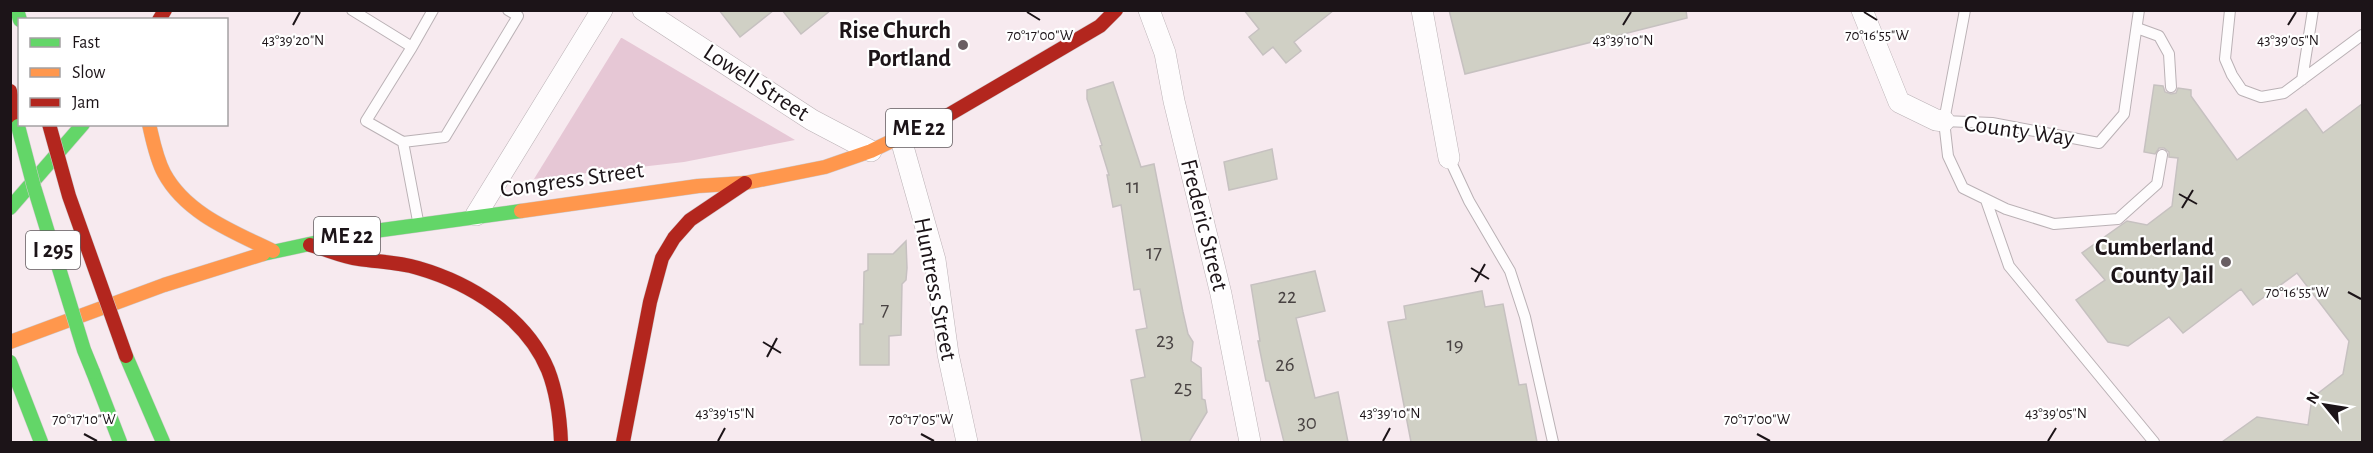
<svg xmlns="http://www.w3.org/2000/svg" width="2373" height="453" font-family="'Alegreya Sans',sans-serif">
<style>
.green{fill:#e6c7d5}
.building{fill:#d0d0c5;stroke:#c6c1c0;stroke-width:1.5}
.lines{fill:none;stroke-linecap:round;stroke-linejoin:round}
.lane-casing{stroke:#bab1b5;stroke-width:12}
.street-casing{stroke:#bab1b5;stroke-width:22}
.fast-casing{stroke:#cec9cb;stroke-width:15}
.slow-casing{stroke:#cec9cb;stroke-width:15}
.jam-casing{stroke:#cec9cb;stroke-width:15}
.lane{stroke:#fefcfd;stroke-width:10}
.street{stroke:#fefcfd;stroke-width:21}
.fast{stroke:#63d668;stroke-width:14}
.slow{stroke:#ff974d;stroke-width:14}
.jam{stroke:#b3261e;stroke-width:14}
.fast-bridge-casing{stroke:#cec9cb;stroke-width:15;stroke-linecap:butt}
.jam-bridge-casing{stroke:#cec9cb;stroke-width:15;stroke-linecap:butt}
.fast-bridge{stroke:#63d668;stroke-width:14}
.jam-bridge{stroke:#b3261e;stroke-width:14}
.ticks{fill:none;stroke:#1c1418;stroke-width:2}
.poi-dot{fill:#695f63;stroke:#fff;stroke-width:2}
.labels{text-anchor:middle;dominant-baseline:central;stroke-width:4.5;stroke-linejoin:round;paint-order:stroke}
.number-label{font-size:21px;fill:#494343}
.shield{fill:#fff;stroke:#605a5d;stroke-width:1.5}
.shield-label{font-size:22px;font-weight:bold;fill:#1c1418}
.poi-label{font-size:24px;font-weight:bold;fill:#1c1418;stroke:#fff;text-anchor:end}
.street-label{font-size:24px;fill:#1c1418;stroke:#fff}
.ticks-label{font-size:15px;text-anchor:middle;fill:#1c1418;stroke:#fff;stroke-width:4.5;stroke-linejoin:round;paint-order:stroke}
</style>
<rect width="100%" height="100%" fill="#f7eaef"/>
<path class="green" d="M 621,38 L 622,38 L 795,140 L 684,162 L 534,179 Z"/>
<path class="building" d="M 719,10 L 774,10 L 740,37 Z
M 782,10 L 831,10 L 801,34 Z
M 1244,10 L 1334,10 L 1294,42 L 1301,51 L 1286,63 L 1273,47 L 1263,55 L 1249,37 L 1259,29 Z
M 1449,10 L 1686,10 L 1687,18 L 1465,74 Z
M 1113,82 L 1141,167 L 1154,164 L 1183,312 L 1188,334 L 1193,342 L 1191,361 L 1201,368 L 1202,399 L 1205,400 L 1207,412 L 1189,442 L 1142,442 L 1131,380 L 1145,377 L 1136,330 L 1147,328 L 1140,289 L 1134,290 L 1121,205 L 1113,207 L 1107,175 L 1109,175 L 1100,146 L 1102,145 L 1087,99 L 1087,90 Z
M 2154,85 L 2163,86 L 2165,92 L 2171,94 L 2176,93 L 2178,88 L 2191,90 L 2191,96 L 2237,160 L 2306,109 L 2323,133 L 2362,104 L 2362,442 L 2222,442 L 2257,417 L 2308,425 L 2312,398 L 2343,374 L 2349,341 L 2297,273 L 2253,305 L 2241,289 L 2183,333 L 2169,317 L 2128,346 L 2108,342 L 2076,300 L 2105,280 L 2082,253 L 2127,221 L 2147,225 L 2172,206 L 2178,158 L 2169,157 L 2169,152 L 2164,148 L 2159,148 L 2155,154 L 2144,152 Z
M 1272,149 L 1277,179 L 1229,190 L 1224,162 Z
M 906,241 L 907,268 L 906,280 L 902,284 L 901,335 L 889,336 L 889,365 L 860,365 L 860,324 L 863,324 L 864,272 L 868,270 L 868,254 L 893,254 Z
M 1315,271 L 1325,311 L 1296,318 L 1315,398 L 1338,392 L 1348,442 L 1284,442 L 1269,381 L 1266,381 L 1258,341 L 1260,341 L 1251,285 Z
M 1482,291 L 1485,307 L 1503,304 L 1519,385 L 1526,384 L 1537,442 L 1411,442 L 1388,322 L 1406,319 L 1404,306 Z"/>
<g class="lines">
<g class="lane-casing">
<path id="lane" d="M 352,10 L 412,47 L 366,121 L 403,142 L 445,137 L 518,16 L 508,10
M 1965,10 L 1944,121 L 1948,156 L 1963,188 L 2006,209 L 2054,224 L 2118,219 L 2157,184 L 2162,155
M 2230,10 L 2225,59 L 2232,75 L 2242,90 L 2261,97 L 2284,93 L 2362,35
M 2137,28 L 2159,36 L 2169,54 L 2171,87
M 412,47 L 433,10
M 2302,80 L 2313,10
M 1944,121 L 1992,123 L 2099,143 L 2124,114 L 2139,10
M 403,142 L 418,221
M 1449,158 L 1469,201 L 1510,271 L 1525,317 L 1553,442
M 1986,200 L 2009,266 L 2154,442"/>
</g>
<g class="street-casing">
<path id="street" d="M 643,10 L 812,120 L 871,151
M 1149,10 L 1165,53 L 1174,101 L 1221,294 L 1250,442
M 1422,10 L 1449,158
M 1862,10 L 1899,102 L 1936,120 L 1944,121
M 900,136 L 935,260 L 948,354 L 967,442
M 476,215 L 602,10"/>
</g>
<g class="fast-casing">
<path id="fast" d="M 17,10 L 20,20
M 10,208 L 83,124
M 263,254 L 360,233 L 521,211
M 126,356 L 163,442
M 10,362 L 41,442
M 93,372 L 120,442"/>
</g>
<g class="slow-casing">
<path id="slow" d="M 149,124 C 153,141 156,158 164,173 C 186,214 234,232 273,251
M 521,211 L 698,186 L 745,183 L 825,167 L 871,151 L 906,134
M 10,342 L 164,285 L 263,254"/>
</g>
<g class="jam-casing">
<path id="jam" d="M 159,20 L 165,10
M 10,91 L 18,126
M 906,134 L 950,114 L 1100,26 L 1116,10
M 310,245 C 326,249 342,257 359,259 C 379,262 398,262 418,268 C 470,283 526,317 548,370 C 557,393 560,417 561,442
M 623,442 L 650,302 L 662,258 L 674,238 L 690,220 L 745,183"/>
</g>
<use href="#lane" class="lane"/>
<use href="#street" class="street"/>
<use href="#fast" class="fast"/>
<use href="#slow" class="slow"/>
<use href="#jam" class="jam"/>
<g class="fast-bridge-casing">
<path id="fast-bridge" d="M 18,126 L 34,187 L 84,350 L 93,372"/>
</g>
<g class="jam-bridge-casing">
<path id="jam-bridge" d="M 49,124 L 69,196 L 126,356"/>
</g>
<use href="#fast-bridge" class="fast-bridge"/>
<use href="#jam-bridge" class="jam-bridge"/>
</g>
<path class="ticks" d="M 1027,12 L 1040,20M 1864,12 L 1877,20M 293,25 L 300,12M 1623,25 L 1631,12M 2288,25 L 2296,12M 2179,194 L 2197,204M 2182,208 L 2193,190M 1471,268 L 1489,279M 1475,282 L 1485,264M 2348,292 L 2361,299M 763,342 L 781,353M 767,357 L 777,338M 84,434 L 97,441M 921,434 L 934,441M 1757,434 L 1770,441M 718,441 L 725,428M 1383,441 L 1390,428M 2048,441 L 2056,428"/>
<g class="poi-dot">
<circle cx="963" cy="45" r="6"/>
<circle cx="2226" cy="262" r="6"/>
</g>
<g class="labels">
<g class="number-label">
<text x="1133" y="186">11</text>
<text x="1154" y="252">17</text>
<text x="1287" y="296">22</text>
<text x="885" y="309">7</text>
<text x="1165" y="340">23</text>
<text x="1455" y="344">19</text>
<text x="1285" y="364">26</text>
<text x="1183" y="387">25</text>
<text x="1307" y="422">30</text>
</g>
<g class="shield">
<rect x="886" y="109" width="66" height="38" rx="4.5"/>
<rect x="314" y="217" width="66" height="38" rx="4.5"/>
<rect x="26" y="231" width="54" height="38" rx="4.5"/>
</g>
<g class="shield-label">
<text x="919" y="128">ME 22</text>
<text x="347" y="236">ME 22</text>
<text x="53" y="250">I 295</text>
</g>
<g class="poi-label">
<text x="951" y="31">Rise Church<tspan x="951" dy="28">Portland</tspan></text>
<text x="2214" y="248">Cumberland<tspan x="2214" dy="28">County Jail</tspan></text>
</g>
<g class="street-label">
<text transform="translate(756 83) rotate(33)">Lowell Street</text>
<text transform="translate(2019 131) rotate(8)">County Way</text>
<text transform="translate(572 180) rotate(-8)">Congress Street</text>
<text transform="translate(1204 225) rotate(76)">Frederic Street</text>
<text transform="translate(935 289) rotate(79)">Huntress Street</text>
</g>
</g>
<g class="ticks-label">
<text x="1040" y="40">70°17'00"W</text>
<text x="1877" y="40">70°16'55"W</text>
<text x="293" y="45">43°39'20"N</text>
<text x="1623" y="45">43°39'10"N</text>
<text x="2288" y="45">43°39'05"N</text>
<text x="2297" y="297">70°16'55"W</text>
<text x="725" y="418">43°39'15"N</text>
<text x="1390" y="418">43°39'10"N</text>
<text x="2056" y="418">43°39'05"N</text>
<text x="84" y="424">70°17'10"W</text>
<text x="921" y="424">70°17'05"W</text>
<text x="1757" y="424">70°17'00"W</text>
</g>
<rect width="2373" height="453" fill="none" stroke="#1c1418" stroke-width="24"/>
<rect x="18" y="18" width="210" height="108" fill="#ffffff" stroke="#a4a1a3" stroke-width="1.5"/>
<rect x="30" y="38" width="30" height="9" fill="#63d668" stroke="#a4a1a3" stroke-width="1.5"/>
<text x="72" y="48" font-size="18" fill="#1c1418">Fast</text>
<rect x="30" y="68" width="30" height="9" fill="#ff974d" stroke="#a4a1a3" stroke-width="1.5"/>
<text x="72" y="78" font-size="18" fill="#1c1418">Slow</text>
<rect x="30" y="98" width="30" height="9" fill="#b3261e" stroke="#a4a1a3" stroke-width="1.5"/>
<text x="72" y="108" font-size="18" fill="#1c1418">Jam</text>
<g transform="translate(2325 405) rotate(300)" stroke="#ffffff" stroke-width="4.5" paint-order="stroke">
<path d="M0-4.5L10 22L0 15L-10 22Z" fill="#1c1418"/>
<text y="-9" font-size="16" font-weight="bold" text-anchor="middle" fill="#1c1418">N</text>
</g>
</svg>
